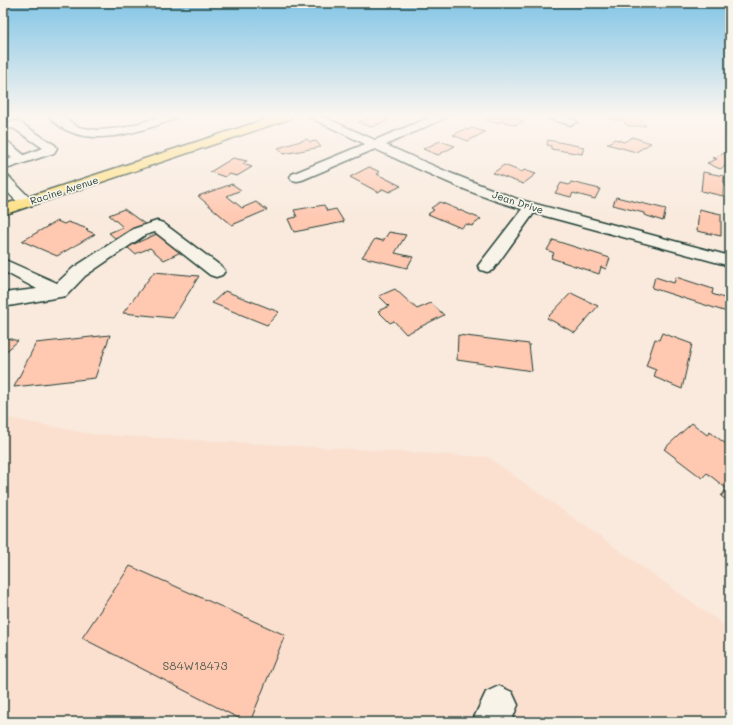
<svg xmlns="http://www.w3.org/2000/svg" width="733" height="725" font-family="Mali,sans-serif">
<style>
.built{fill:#fbe0d0}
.building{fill:#ffc8b1;stroke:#1f3d34}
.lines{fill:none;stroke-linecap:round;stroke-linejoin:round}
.minor-casing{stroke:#1f3d34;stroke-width:3}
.major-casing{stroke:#1f3d34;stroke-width:3}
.minor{fill:#f7f3e8;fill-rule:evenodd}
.major{fill:#fedf80;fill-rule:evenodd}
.labels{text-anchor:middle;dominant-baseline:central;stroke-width:3.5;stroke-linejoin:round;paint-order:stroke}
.far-street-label{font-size:10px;fill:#1f3d34;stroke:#f7f3e8}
.near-number-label{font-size:12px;fill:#576053}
</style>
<rect width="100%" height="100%" fill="#f9eadd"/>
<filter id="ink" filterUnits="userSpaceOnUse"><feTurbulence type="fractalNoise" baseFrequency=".025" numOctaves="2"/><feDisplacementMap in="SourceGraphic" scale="8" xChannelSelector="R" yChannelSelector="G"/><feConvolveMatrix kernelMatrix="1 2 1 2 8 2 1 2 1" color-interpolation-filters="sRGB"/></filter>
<g filter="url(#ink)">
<path class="built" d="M 3,417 L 92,434 L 488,457 L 730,629 L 730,722 L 3,722 Z"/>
<path class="building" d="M 371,117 L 384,117 L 390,120 L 371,127 L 358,122 Z
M 491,117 L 514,117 L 524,121 L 515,125 L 502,121 L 497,123 L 486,120 Z
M 610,117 L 637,117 L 646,126 L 628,126 L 622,120 L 612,120 Z
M 472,128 L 485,132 L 468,141 L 453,135 L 465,129 L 468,130 Z
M 632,137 L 651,143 L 636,152 L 607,144 L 615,139 L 624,142 Z
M 307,139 L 310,142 L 316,141 L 321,147 L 283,154 L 278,148 Z
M 548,140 L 584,147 L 582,154 L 551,149 L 551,146 L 547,145 Z
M 440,141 L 455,146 L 438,155 L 423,149 Z
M 727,152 L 730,153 L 730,164 L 720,169 L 707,163 L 717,159 L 713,158 Z
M 233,158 L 247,161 L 243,164 L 252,167 L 237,176 L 229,174 L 225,177 L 210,172 Z
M 504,165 L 522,172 L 524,170 L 536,174 L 523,184 L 493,173 Z
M 369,167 L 380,172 L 377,174 L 401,186 L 389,192 L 383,189 L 378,192 L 350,177 Z
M 703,172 L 724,176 L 723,196 L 701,191 Z
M 571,182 L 600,189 L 595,199 L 573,193 L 571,197 L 555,193 L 561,183 L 569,185 Z
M 232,184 L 241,190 L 227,196 L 242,208 L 256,202 L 267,210 L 232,225 L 198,196 Z
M 616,197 L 666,209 L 663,221 L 644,215 L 644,213 L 613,205 Z
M 440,202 L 481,219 L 472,226 L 466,224 L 461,228 L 428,214 L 434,210 L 431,208 Z
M 324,205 L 327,211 L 336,209 L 344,222 L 294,232 L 288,219 L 297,217 L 294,210 Z
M 124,209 L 146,225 L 116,239 L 109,233 L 123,227 L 109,215 Z
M 699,209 L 721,214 L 721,236 L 697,231 Z
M 57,221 L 64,224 L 68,222 L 88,229 L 86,230 L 95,234 L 57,256 L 22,241 Z
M 389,232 L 406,235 L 395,253 L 413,257 L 407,268 L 362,257 L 375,239 L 383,241 Z
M 157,234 L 181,252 L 164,260 L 150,248 L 135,254 L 127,247 Z
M 553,240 L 610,258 L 606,269 L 601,267 L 599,274 L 551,258 L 554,253 L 547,250 Z
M 154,272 L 199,276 L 173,318 L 123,313 Z
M 655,277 L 674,283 L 676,277 L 713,289 L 712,294 L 730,300 L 730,313 L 652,288 Z
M 395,289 L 417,309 L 431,303 L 444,315 L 406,334 L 394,321 L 390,323 L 378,311 L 389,306 L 379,296 Z
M 225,291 L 279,312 L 267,325 L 212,303 Z
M 571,293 L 598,306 L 575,333 L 547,318 Z
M 662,333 L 692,344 L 682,389 L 654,377 L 656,370 L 646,366 L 655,339 L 659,340 Z
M 110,335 L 95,378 L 14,387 L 36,343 Z
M 458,335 L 529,344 L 532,371 L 457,360 Z
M 3,337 L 18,341 L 3,354 Z
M 692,423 L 707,435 L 710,432 L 730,447 L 730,503 L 721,496 L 727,489 L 707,473 L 702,478 L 664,449 Z
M 130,566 L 285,635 L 250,722 L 246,722 L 82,638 Z"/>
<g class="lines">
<g class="minor-casing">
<path id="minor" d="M 50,117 L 63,117 L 78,127 L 97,130 L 123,128 L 159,117 L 176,117 L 175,119 C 139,132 80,153 50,117 Z
M 309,117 L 324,117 L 375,140 L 431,117 L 447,117 L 386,145 L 450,173 L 517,199 L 730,256 L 730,266 L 534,213 L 493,270 L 487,272 L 481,270 L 478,266 L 481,262 L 522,209 C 471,195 423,171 375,149 L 302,180 L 297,181 L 292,180 L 290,177 L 292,174 L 365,144 Z
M 549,117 C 558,117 570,115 577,122 L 571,125 L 550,119 Z
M 15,121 L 19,122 L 55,145 L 57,148 L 54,153 L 3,170 L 3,162 L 12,158 L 3,150 L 3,140 L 7,141 L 24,155 L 43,148 L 13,128 L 3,129 L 3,123 Z
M 3,175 L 8,176 L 31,199 L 33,202 L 31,205 C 19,208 11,195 3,187 Z
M 157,221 L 163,223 L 222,267 L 225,271 L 222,275 L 216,277 L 210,275 L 155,232 L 145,235 L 85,276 L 66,296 L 3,307 L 3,293 L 37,289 L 3,271 L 3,259 L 57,283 L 73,268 L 133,229 Z
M 499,686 L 512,692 L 518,705 L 511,722 L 472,722 L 486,692 Z"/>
</g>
<g class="major-casing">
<path id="major" d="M 273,117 L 290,117 L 289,119 L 3,215 L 3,205 Z"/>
</g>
<use href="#minor" class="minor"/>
<use href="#major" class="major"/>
</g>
</g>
<linearGradient id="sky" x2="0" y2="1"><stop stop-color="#83c5e6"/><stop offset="0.53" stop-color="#fcf6f0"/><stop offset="1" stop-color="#fcf6f0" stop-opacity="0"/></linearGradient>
<rect width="733" height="219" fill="url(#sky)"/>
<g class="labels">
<g class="far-street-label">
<text transform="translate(64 190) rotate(-18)">Racine Avenue</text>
<text transform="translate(518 202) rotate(18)">Jean Drive</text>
</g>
<g class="near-number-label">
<text x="195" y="665">S84W18473</text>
</g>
</g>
<rect width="733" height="725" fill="none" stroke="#f7f3e8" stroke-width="16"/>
<rect x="8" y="8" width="717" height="709" fill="none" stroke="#1f3d34" stroke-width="1.5" filter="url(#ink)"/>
</svg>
